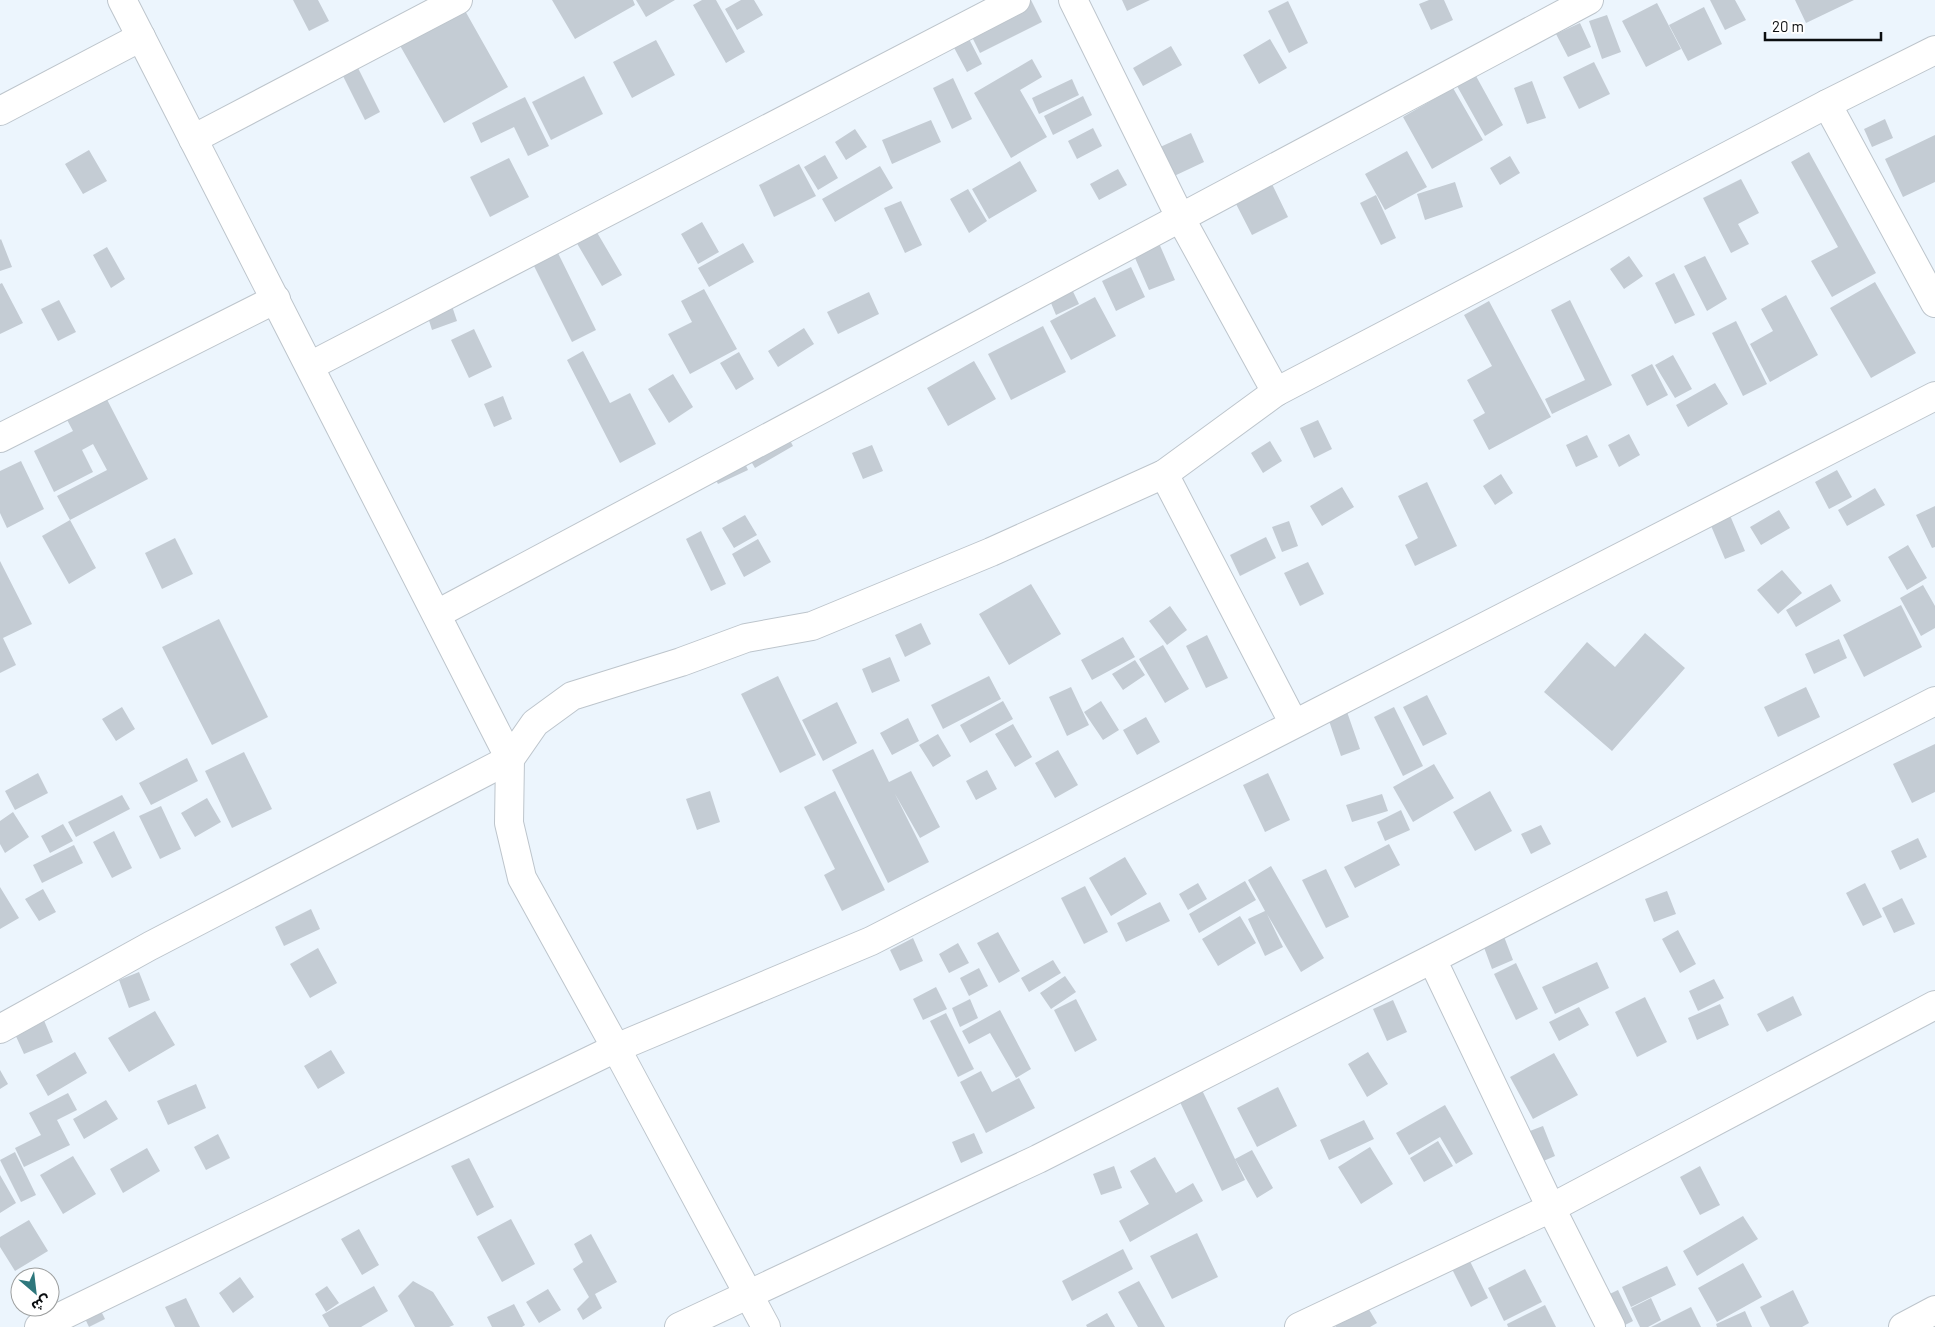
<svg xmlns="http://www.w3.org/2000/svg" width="1935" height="1327" font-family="Barlow,'Noto Sans Arabic',sans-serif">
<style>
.building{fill:#c4ccd4}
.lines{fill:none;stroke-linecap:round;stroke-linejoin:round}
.minor-casing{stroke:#bdc5cc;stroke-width:30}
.tertiary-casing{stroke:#bdc5cc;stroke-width:30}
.minor{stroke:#fff;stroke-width:28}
.tertiary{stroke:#fff;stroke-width:28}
</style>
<rect width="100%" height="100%" fill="#ecf5fd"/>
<path class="building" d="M 293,0 L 318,0 L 329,21 L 309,31 Z
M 459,0 L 508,87 L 444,123 L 390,28 Z
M 552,0 L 633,0 L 635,5 L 575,39 Z
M 636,0 L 675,0 L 646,17 Z
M 702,0 L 716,0 L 745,52 L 726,63 L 693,5 Z
M 741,0 L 754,0 L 763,15 L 737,30 L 725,9 Z
M 1031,0 L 1042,22 L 980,53 L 969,31 Z
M 1122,0 L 1150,0 L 1127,11 Z
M 1429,0 L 1444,0 L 1453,20 L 1431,30 L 1419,4 Z
M 1710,0 L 1735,0 L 1746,20 L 1725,30 Z
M 1795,0 L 1854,0 L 1806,23 Z
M 1288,1 L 1308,43 L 1289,53 L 1268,11 Z
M 1657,3 L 1681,49 L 1646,67 L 1622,21 Z
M 1704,7 L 1722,44 L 1688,61 L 1669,25 Z
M 1607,15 L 1621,52 L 1602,59 L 1589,21 Z
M 1580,23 L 1591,47 L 1568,57 L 1556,34 Z
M 967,35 L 982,64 L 967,72 L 951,42 Z
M 1270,39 L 1287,68 L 1259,84 L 1243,55 Z
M 656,40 L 675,75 L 632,98 L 613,62 Z
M 1171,46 L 1182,65 L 1143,86 L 1133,68 Z
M 1032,59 L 1042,77 L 1020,90 L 1047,137 L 1011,158 L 974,93 Z
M 354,60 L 380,112 L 365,120 L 339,68 Z
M 1594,62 L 1610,94 L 1579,109 L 1563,77 Z
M 584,76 L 603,114 L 551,140 L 532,102 Z
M 1476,76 L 1503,125 L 1485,136 L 1457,86 Z
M 953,78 L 972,119 L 952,129 L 933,88 Z
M 1072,79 L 1079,95 L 1039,114 L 1032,98 Z
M 1532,81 L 1546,118 L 1527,124 L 1514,88 Z
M 1453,88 L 1483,140 L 1432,169 L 1403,117 Z
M 1083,96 L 1092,115 L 1053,135 L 1044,116 Z
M 525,97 L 549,146 L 528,156 L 514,127 L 481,143 L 472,123 Z
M 1885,119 L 1893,138 L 1872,147 L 1864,129 Z
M 931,120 L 941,142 L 892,164 L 882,140 Z
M 1093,128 L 1102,146 L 1077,159 L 1068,141 Z
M 855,129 L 867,147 L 846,160 L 835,142 Z
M 1191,133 L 1204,162 L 1172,177 L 1158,148 Z
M 1935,135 L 1935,182 L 1903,197 L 1885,159 Z
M 89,150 L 107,181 L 83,194 L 65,164 Z
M 1407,151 L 1427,187 L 1385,210 L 1365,174 Z
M 1809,152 L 1876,273 L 1832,297 L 1811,261 L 1838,247 L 1791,162 Z
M 825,155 L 838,178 L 818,190 L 804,167 Z
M 1510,156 L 1520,173 L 1500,185 L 1490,168 Z
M 509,158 L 529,197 L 490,217 L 470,177 Z
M 1020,161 L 1037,191 L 989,219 L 972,189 Z
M 799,164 L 816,196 L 774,217 L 759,185 Z
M 880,166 L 893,188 L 835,222 L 822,199 Z
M 1118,169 L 1127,185 L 1099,200 L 1090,184 Z
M 1741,179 L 1759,213 L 1738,224 L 1749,244 L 1731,253 L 1703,198 Z
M 1455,182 L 1463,207 L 1425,220 L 1417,194 Z
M 1272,184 L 1288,217 L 1252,235 L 1235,202 Z
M 968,189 L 987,221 L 969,233 L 950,199 Z
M 1376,195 L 1396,238 L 1381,245 L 1360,203 Z
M 901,201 L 922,245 L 905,253 L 884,208 Z
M 702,222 L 719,252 L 698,264 L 681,234 Z
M 595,229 L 622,275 L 602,286 L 575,240 Z
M 1,239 L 12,267 L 0,271 L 0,240 Z
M 1158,241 L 1175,280 L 1149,290 L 1132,251 Z
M 743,243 L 754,262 L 709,287 L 698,268 Z
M 107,247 L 125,279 L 111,288 L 93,255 Z
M 555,247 L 596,330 L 572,342 L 530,258 Z
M 1629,256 L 1643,276 L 1624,289 L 1610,269 Z
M 1705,256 L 1727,299 L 1707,311 L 1684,266 Z
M 1131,267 L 1145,297 L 1116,311 L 1102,281 Z
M 1674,273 L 1695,315 L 1675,324 L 1655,283 Z
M 1068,281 L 1079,304 L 1056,315 L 1046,291 Z
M 1875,282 L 1916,353 L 1871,378 L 1830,308 Z
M 2,283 L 23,323 L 0,334 L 0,284 Z
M 704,289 L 737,349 L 690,374 L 668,334 L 692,322 L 681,301 Z
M 869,292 L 879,314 L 838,334 L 827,312 Z
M 1786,295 L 1818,355 L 1770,382 L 1750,344 L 1773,331 L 1761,309 Z
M 1095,297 L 1116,336 L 1071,360 L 1050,321 Z
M 59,300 L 76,332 L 58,341 L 41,309 Z
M 1570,300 L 1612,385 L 1552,414 L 1545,399 L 1585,380 L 1551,310 Z
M 1489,301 L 1551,417 L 1489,450 L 1473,420 L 1485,413 L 1467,380 L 1492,366 L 1464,315 Z
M 451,303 L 457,321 L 432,330 L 426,311 Z
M 1736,321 L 1767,384 L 1743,396 L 1712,333 Z
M 1043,326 L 1066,372 L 1011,400 L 988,354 Z
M 804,328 L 814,344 L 778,367 L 768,351 Z
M 474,329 L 492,367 L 469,378 L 451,340 Z
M 583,351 L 610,403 L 630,393 L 656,444 L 620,463 L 567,360 Z
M 739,352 L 754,379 L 736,390 L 720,363 Z
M 1673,355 L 1692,389 L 1675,398 L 1655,365 Z
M 974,361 L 996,399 L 948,426 L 927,388 Z
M 1652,364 L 1668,395 L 1647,406 L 1631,375 Z
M 673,374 L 693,407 L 669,423 L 648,389 Z
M 98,382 L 148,479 L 70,520 L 57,496 L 107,470 L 93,444 L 82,450 L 93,472 L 54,492 L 34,451 L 73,431 L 58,403 Z
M 1715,383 L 1728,404 L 1688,427 L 1676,405 Z
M 503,396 L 512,419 L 494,427 L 484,404 Z
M 1318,420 L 1332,449 L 1314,458 L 1300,428 Z
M 785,431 L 793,446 L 755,468 L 746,453 Z
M 1629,434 L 1640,455 L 1619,467 L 1608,445 Z
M 1587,435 L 1598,457 L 1576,467 L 1566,445 Z
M 1270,441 L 1282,461 L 1263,473 L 1251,453 Z
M 872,445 L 883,471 L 863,479 L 852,453 Z
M 741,455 L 748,470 L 718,484 L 711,470 Z
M 21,461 L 44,509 L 7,528 L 0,513 L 0,471 Z
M 1837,470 L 1852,497 L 1829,509 L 1815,482 Z
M 1501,474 L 1513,493 L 1495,505 L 1483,486 Z
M 1427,482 L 1457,546 L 1415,566 L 1405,545 L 1418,538 L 1398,496 Z
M 1342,487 L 1354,507 L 1322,526 L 1310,506 Z
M 1875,488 L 1885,505 L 1847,526 L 1838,510 Z
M 1935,506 L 1935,547 L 1932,548 L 1916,515 Z
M 1779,510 L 1790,528 L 1761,545 L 1750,527 Z
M 1729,513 L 1745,551 L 1725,559 L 1709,521 Z
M 745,515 L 757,535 L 734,548 L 722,528 Z
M 70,520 L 96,568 L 69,584 L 42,536 Z
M 1289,521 L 1298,546 L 1282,552 L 1272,527 Z
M 701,531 L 726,584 L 711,591 L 686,539 Z
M 1266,537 L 1276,558 L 1240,576 L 1230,555 Z
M 175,538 L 193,574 L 162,589 L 145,553 Z
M 758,539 L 771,562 L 744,577 L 732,554 Z
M 1908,545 L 1927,578 L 1907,590 L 1888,557 Z
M 0,561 L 32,624 L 3,638 L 16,665 L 0,673 Z
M 1308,562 L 1324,594 L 1300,606 L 1284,573 Z
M 1782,570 L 1802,593 L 1778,614 L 1757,590 Z
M 1031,584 L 1061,634 L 1009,665 L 979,614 Z
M 1831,584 L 1841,601 L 1796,627 L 1786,610 Z
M 1923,585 L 1935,606 L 1935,628 L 1921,636 L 1900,598 Z
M 1901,605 L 1922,647 L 1864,677 L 1843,635 Z
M 1170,606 L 1187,630 L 1167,645 L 1149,621 Z
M 219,619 L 268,717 L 212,745 L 162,647 Z
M 921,623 L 931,644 L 905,657 L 895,635 Z
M 1645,633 L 1685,668 L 1612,751 L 1544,692 L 1587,642 L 1615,667 Z
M 1207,635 L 1228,678 L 1206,688 L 1186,646 Z
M 1123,637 L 1135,657 L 1092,680 L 1081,660 Z
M 1839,639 L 1847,658 L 1814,674 L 1805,654 Z
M 1163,645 L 1189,689 L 1165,703 L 1139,659 Z
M 890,657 L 900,681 L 872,693 L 862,669 Z
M 1135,660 L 1145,675 L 1123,690 L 1112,674 Z
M 778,676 L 816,755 L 780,773 L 741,694 Z
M 989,676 L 1001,699 L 943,729 L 931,705 Z
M 1071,687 L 1089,725 L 1067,736 L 1049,697 Z
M 1806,687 L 1820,717 L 1778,737 L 1764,707 Z
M 1427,695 L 1447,734 L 1423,746 L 1403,707 Z
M 1003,701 L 1013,719 L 970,743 L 960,725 Z
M 1101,701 L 1119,730 L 1103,740 L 1084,712 Z
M 837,702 L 857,743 L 823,761 L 802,720 Z
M 122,707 L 135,729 L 116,741 L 102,719 Z
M 1394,707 L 1423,766 L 1403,776 L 1374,717 Z
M 1346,709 L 1360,749 L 1341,756 L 1327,715 Z
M 1146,717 L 1160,742 L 1137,755 L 1123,730 Z
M 908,718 L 919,741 L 892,755 L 880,733 Z
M 1013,724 L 1032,757 L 1015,767 L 995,734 Z
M 938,734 L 951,756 L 933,767 L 919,745 Z
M 1935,744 L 1935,792 L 1912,803 L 1893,764 Z
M 873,749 L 889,782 L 911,771 L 940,827 L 920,838 L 895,794 L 929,862 L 888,883 L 832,770 Z
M 1058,750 L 1078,785 L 1055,798 L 1035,763 Z
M 244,752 L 272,809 L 232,828 L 205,771 Z
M 187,758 L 198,781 L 151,805 L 139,783 Z
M 1434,764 L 1454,798 L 1413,822 L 1393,787 Z
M 987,770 L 997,789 L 976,800 L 966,781 Z
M 38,773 L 48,793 L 15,810 L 5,791 Z
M 1268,773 L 1290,820 L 1265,832 L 1243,785 Z
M 710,791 L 720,822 L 697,830 L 686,799 Z
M 835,791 L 885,890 L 842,911 L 824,875 L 835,869 L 804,807 Z
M 1490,791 L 1512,831 L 1475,851 L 1453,812 Z
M 1382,794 L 1388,811 L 1352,822 L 1346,805 Z
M 122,795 L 130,809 L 76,837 L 68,822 Z
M 207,798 L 221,822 L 195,837 L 181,813 Z
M 161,806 L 181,849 L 160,859 L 139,816 Z
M 1401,810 L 1410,830 L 1385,841 L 1377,822 Z
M 13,812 L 29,837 L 5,853 L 0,844 L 0,821 Z
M 63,824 L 73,841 L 50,853 L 41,836 Z
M 1541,825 L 1551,844 L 1531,854 L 1521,834 Z
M 114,831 L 132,868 L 112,878 L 93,842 Z
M 1918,838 L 1927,857 L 1900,870 L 1891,851 Z
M 1389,844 L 1400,865 L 1355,888 L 1344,867 Z
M 74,845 L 83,863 L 42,883 L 33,865 Z
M 1125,857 L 1147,894 L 1111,916 L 1089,878 Z
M 1271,866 L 1324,958 L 1301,972 L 1267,914 L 1283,947 L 1265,956 L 1248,919 L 1265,911 L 1248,880 Z
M 1326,869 L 1349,917 L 1326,928 L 1302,880 Z
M 1245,881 L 1256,900 L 1199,933 L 1189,914 Z
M 1198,883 L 1207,899 L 1188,910 L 1179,894 Z
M 1865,883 L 1882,917 L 1863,926 L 1846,893 Z
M 1085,886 L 1108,932 L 1084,944 L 1061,898 Z
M 0,887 L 19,918 L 0,929 Z
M 43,889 L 56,912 L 39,921 L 25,899 Z
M 1667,891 L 1676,914 L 1654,922 L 1645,899 Z
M 1902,898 L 1915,924 L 1894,933 L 1882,908 Z
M 1160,902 L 1170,921 L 1126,942 L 1117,923 Z
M 311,909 L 320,929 L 284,946 L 275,927 Z
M 1240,916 L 1256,943 L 1218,966 L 1202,939 Z
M 1678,930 L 1696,964 L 1680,973 L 1662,939 Z
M 998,932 L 1020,971 L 999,983 L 977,943 Z
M 1503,934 L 1513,960 L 1492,969 L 1482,942 Z
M 913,938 L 923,961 L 900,971 L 890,950 Z
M 958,943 L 969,963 L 949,973 L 939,954 Z
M 318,948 L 337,983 L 310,998 L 290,964 Z
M 1053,960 L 1061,973 L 1029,992 L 1021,978 Z
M 1597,962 L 1609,988 L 1555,1014 L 1542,987 Z
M 1516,963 L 1538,1009 L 1516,1020 L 1494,974 Z
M 979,968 L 988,986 L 969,996 L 960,978 Z
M 139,972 L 150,1000 L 129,1008 L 119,980 Z
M 1065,976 L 1076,992 L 1051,1009 L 1040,993 Z
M 1714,979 L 1724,998 L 1698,1011 L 1689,991 Z
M 936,987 L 947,1009 L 923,1020 L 913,999 Z
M 1793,996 L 1802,1015 L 1767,1032 L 1757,1014 Z
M 1645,997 L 1667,1042 L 1637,1057 L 1615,1012 Z
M 970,999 L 978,1018 L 960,1027 L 952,1008 Z
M 1076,999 L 1097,1040 L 1075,1052 L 1054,1010 Z
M 1393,1000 L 1407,1032 L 1387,1041 L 1373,1009 Z
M 1720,1004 L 1729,1025 L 1697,1040 L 1688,1018 Z
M 1579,1007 L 1589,1025 L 1559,1041 L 1549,1022 Z
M 1000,1010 L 1031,1069 L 1016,1078 L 990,1033 L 969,1044 L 962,1031 Z
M 155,1011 L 175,1045 L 129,1072 L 108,1038 Z
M 946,1013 L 974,1069 L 958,1077 L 930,1021 Z
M 43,1018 L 53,1042 L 24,1054 L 14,1032 Z
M 331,1050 L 345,1073 L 318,1089 L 304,1066 Z
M 75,1052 L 87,1073 L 48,1096 L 36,1075 Z
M 1368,1052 L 1388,1084 L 1367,1097 L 1348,1064 Z
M 1554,1053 L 1578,1095 L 1533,1119 L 1510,1077 Z
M 0,1070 L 8,1084 L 0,1089 Z
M 981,1071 L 992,1092 L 1019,1078 L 1035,1108 L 986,1133 L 960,1082 Z
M 196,1084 L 206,1108 L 168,1125 L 157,1101 Z
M 1278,1087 L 1297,1126 L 1257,1147 L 1237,1108 Z
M 1202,1090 L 1245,1180 L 1222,1191 L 1179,1100 Z
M 68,1093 L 77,1110 L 57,1120 L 70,1145 L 24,1167 L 15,1148 L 41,1135 L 29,1113 Z
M 106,1100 L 118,1119 L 84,1139 L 73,1119 Z
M 1445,1105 L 1473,1154 L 1456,1164 L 1440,1137 L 1409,1155 L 1396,1133 Z
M 1364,1120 L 1374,1139 L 1329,1160 L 1320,1140 Z
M 1543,1126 L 1555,1156 L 1532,1166 L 1519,1135 Z
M 974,1133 L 983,1153 L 961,1163 L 952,1142 Z
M 218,1134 L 230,1158 L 206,1170 L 194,1147 Z
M 1438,1141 L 1453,1166 L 1424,1182 L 1410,1158 Z
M 1370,1147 L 1393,1184 L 1361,1204 L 1338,1167 Z
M 147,1148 L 160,1171 L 123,1193 L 110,1169 Z
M 1252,1150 L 1273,1188 L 1257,1198 L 1235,1159 Z
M 15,1152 L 36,1195 L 21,1202 L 0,1160 Z
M 73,1156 L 96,1194 L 63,1214 L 40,1175 Z
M 1155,1157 L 1176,1193 L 1193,1183 L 1203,1201 L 1130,1242 L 1119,1221 L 1149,1204 L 1130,1171 Z
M 469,1158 L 494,1207 L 477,1216 L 451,1166 Z
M 1114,1166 L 1122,1188 L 1101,1195 L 1093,1174 Z
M 1700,1166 L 1720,1205 L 1700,1215 L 1680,1177 Z
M 0,1175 L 16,1203 L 0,1213 Z
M 1743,1216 L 1758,1239 L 1697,1276 L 1683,1251 Z
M 511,1219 L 535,1264 L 502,1282 L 477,1237 Z
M 29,1220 L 48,1251 L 15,1271 L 0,1247 L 0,1237 Z
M 359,1229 L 379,1265 L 362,1275 L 341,1239 Z
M 1197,1233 L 1218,1277 L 1172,1299 L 1150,1256 Z
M 591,1234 L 617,1282 L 595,1294 L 602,1308 L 583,1320 L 577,1309 L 589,1297 L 573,1269 L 583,1262 L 574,1244 Z
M 1123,1249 L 1133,1269 L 1072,1301 L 1062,1281 Z
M 1465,1251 L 1488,1298 L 1471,1307 L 1447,1259 Z
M 1743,1263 L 1762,1297 L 1717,1322 L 1698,1288 Z
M 1667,1266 L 1676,1285 L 1631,1307 L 1622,1287 Z
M 1525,1269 L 1542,1302 L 1504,1321 L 1488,1288 Z
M 240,1277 L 254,1297 L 233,1313 L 219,1293 Z
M 413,1281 L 433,1292 L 454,1325 L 449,1327 L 415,1327 L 398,1296 Z
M 1139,1281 L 1165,1327 L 1138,1327 L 1118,1292 Z
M 327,1286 L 339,1303 L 326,1312 L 315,1294 Z
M 374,1286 L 388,1311 L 361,1327 L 329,1327 L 322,1315 Z
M 548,1289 L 561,1310 L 539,1323 L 526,1302 Z
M 1618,1290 L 1633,1321 L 1621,1327 L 1595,1301 Z
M 1793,1290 L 1809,1323 L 1802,1327 L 1770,1327 L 1760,1307 Z
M 93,1295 L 105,1319 L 89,1327 L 77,1302 Z
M 186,1298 L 200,1327 L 175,1327 L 165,1307 Z
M 1651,1298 L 1661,1320 L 1648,1327 L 1640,1327 L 1631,1308 Z
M 1364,1301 L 1377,1323 L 1370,1327 L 1336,1327 L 1332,1320 Z
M 514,1304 L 525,1325 L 522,1327 L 492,1327 L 487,1317 Z
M 1545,1305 L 1556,1327 L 1508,1327 L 1507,1324 Z
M 1691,1307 L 1701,1327 L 1651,1327 Z
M 1745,1311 L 1752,1327 L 1717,1327 L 1716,1324 Z
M 1107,1313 L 1115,1327 L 1087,1327 L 1086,1325 Z"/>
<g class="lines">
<g class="minor-casing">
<path id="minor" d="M 1073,0 L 1181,219 L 1276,392
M 1827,104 L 1935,303
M 0,111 L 141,37
M 193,139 L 458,0
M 310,366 L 1016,0
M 0,438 L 276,299
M 1164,474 L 1294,724
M 437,614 C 820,409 1205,206 1589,0
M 1432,959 L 1551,1208 L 1611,1327
M 0,1029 L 150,946 L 510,759
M 39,1327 L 616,1048 L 871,941 L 1935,396
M 679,1327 L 1038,1159 L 1432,959 L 1935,701
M 1299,1327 L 1551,1208 L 1935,1005
M 1903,1327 L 1935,1310"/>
</g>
<g class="tertiary-casing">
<path id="tertiary" d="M 122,0 L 510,759
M 766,1327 L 616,1048 L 522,878 L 509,823 L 510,759 L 535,723 L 572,696 L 681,662 L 746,638 L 812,626 L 991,552 L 1164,474 L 1276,392 L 1827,104 L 1935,50"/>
</g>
<use href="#minor" class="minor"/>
<use href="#tertiary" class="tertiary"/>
</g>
<g transform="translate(35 1292) rotate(152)"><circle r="24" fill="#ffffff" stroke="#9d9f9f"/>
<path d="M0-4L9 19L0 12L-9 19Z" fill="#2e777c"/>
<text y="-8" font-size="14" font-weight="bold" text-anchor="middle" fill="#0b0e10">ش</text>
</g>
<path d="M1765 32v8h116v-8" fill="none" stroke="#0b0e10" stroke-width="2.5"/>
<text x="1772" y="32" font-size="15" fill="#0b0e10" stroke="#ffffff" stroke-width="4" paint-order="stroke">20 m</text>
</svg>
